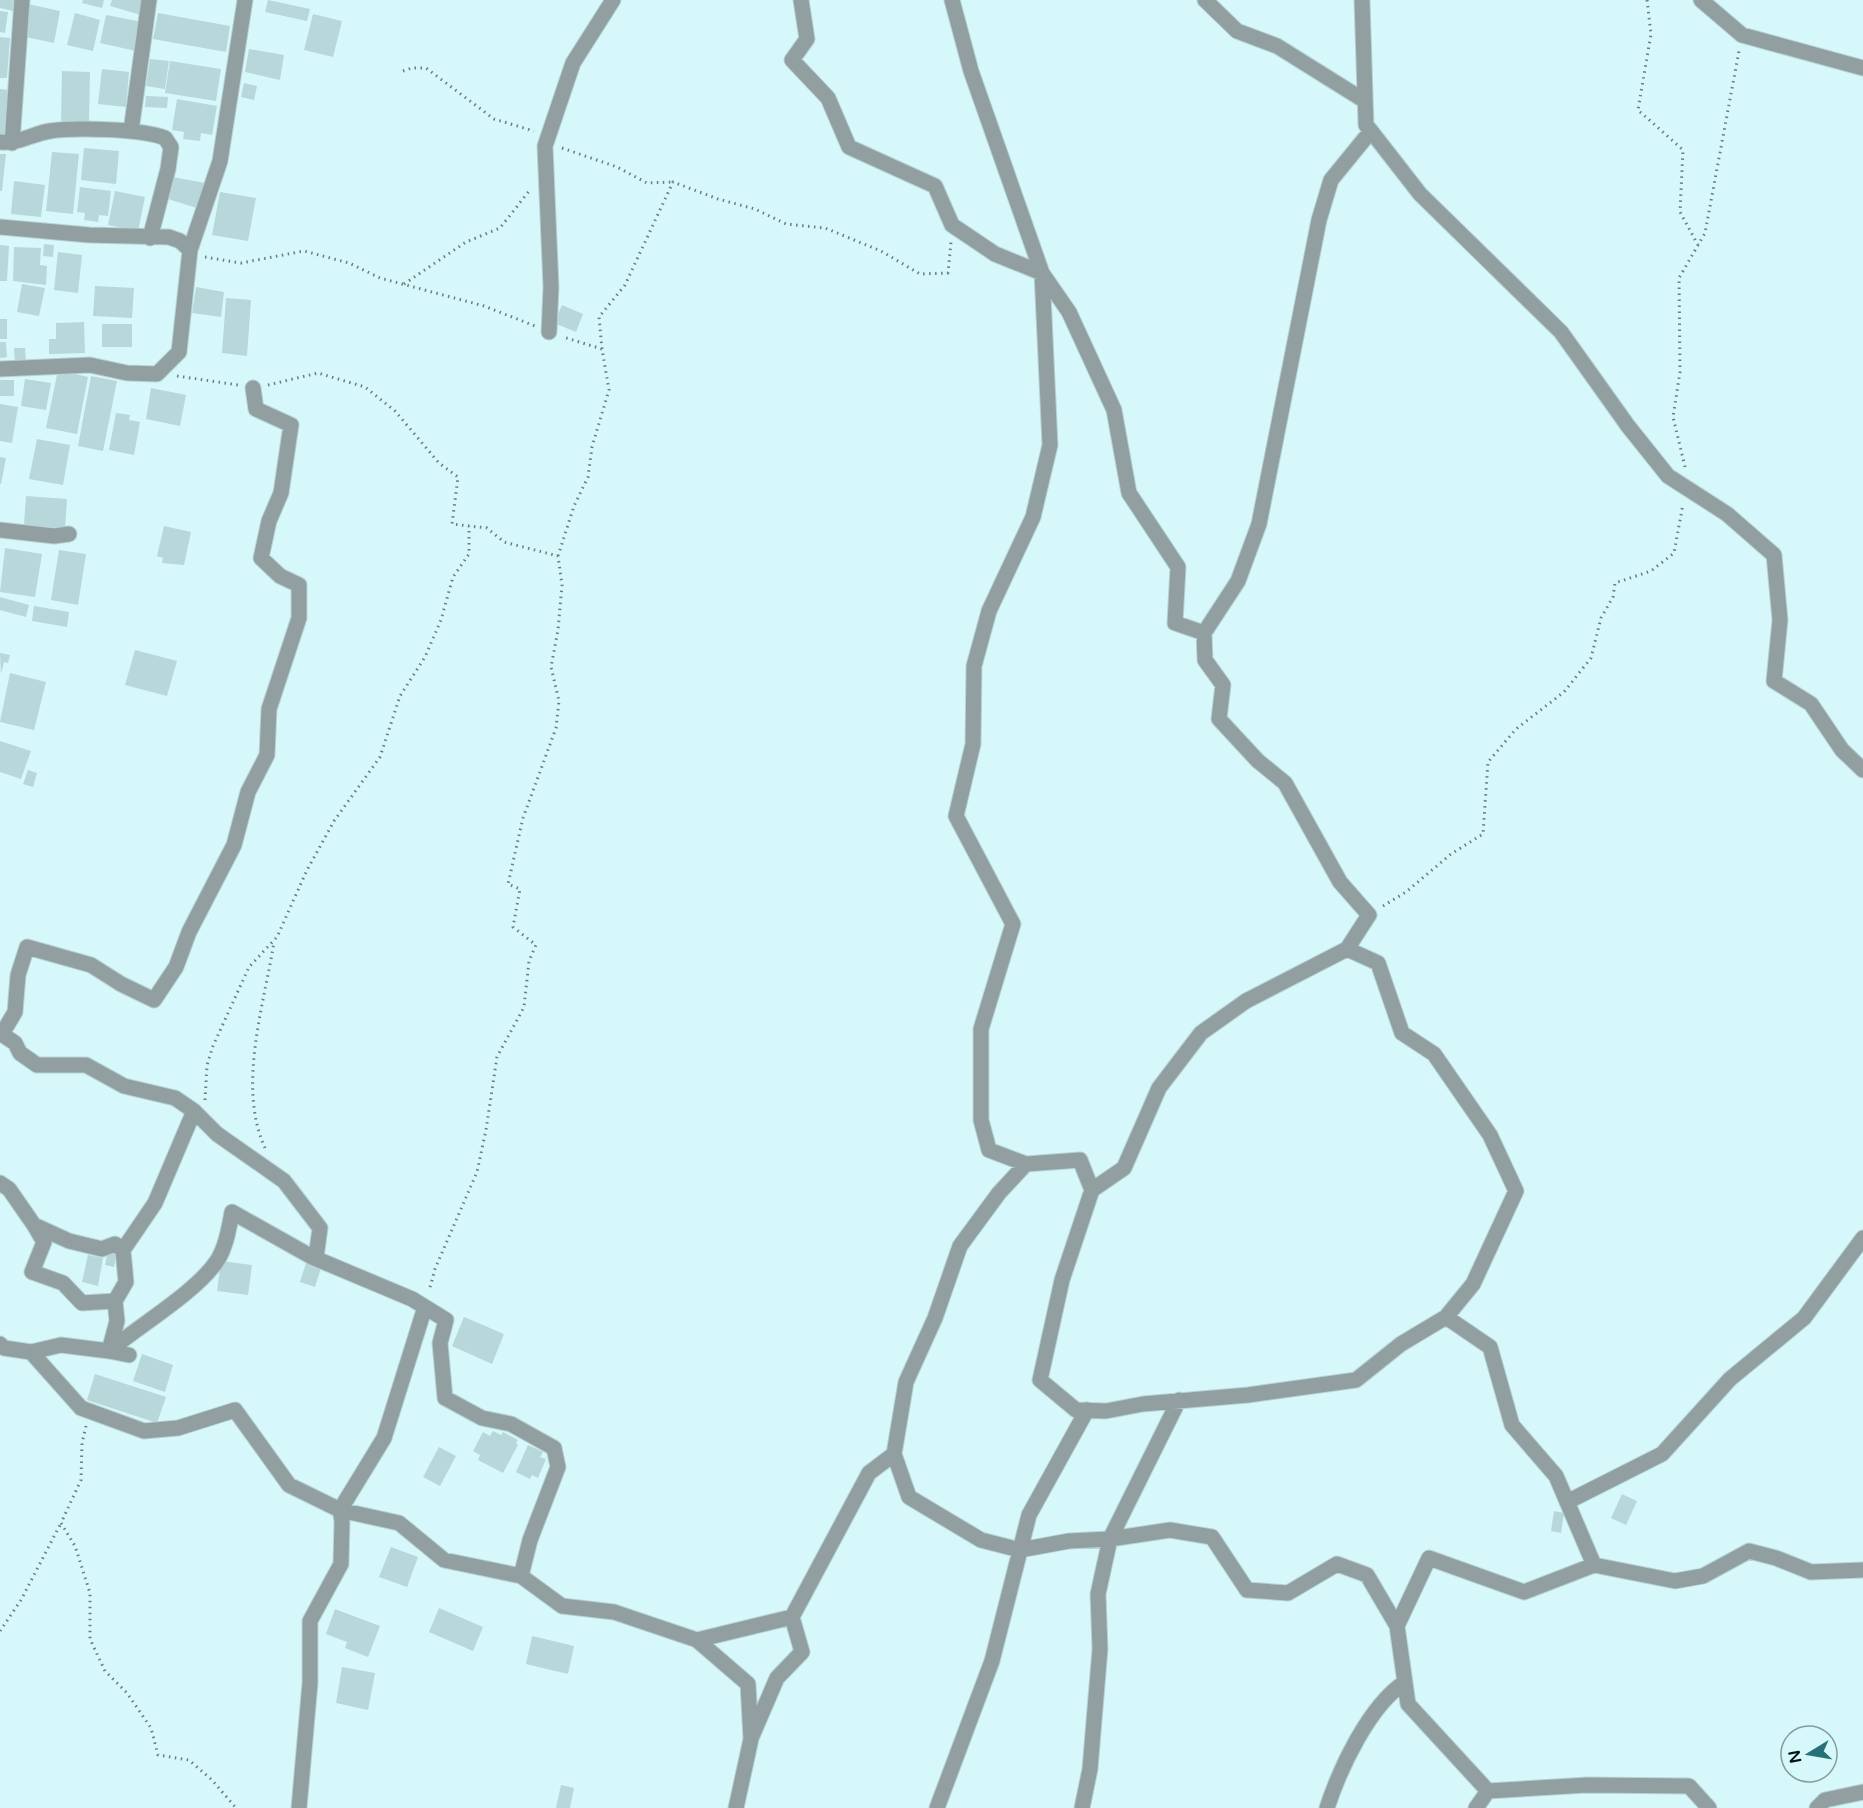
<svg xmlns="http://www.w3.org/2000/svg" width="1863" height="1808" font-family="'Varela Round',sans-serif">
<style>
.building{fill:#b7d7da}
.lines{fill:none;stroke-linecap:round;stroke-linejoin:round}
.minor-casing{stroke:#b6d3d6;stroke-width:17}
.path{stroke:#687e80;stroke-width:3;stroke-dasharray:1.5 4.5;stroke-linecap:butt}
.minor{stroke:#929fa0;stroke-width:15}
</style>
<rect width="100%" height="100%" fill="#d7f8fb"/>
<path class="building" d="M 0,0 L 16,0 L 13,11 L 0,8 Z
M 83,0 L 104,0 L 102,8 L 82,3 Z
M 112,0 L 146,0 L 141,15 L 110,6 Z
M 268,0 L 310,9 L 307,21 L 265,12 Z
M 28,4 L 60,11 L 54,43 L 21,36 Z
M 0,11 L 8,12 L 5,33 L 0,32 Z
M 75,13 L 100,20 L 93,51 L 67,45 Z
M 158,13 L 230,26 L 226,52 L 153,39 Z
M 313,14 L 342,21 L 333,57 L 304,50 Z
M 106,15 L 142,22 L 136,51 L 100,43 Z
M 0,37 L 10,38 L 7,78 L 0,78 Z
M 249,49 L 284,55 L 280,80 L 245,72 Z
M 150,59 L 169,61 L 165,89 L 146,86 Z
M 170,61 L 221,69 L 216,101 L 165,93 Z
M 102,69 L 129,72 L 126,107 L 98,104 Z
M 62,71 L 90,72 L 89,121 L 61,121 Z
M 244,83 L 257,86 L 254,100 L 241,97 Z
M 0,89 L 8,90 L 4,136 L 0,136 Z
M 146,96 L 168,97 L 167,108 L 145,107 Z
M 177,99 L 217,106 L 212,135 L 201,133 L 200,141 L 183,139 L 184,132 L 172,130 Z
M 84,148 L 119,151 L 116,184 L 81,180 Z
M 52,152 L 79,154 L 73,214 L 46,211 Z
M 0,154 L 6,154 L 2,191 L 0,191 Z
M 173,177 L 205,183 L 200,209 L 168,199 Z
M 14,181 L 45,185 L 41,217 L 11,214 Z
M 80,187 L 111,191 L 108,216 L 99,215 L 98,222 L 84,220 L 85,213 L 77,212 Z
M 115,191 L 145,197 L 138,231 L 108,225 Z
M 220,192 L 256,198 L 248,241 L 212,235 Z
M 44,244 L 54,245 L 53,257 L 43,256 Z
M 0,245 L 9,246 L 7,281 L 0,281 Z
M 14,247 L 41,248 L 40,265 L 47,266 L 46,285 L 13,281 Z
M 58,252 L 82,255 L 78,293 L 54,290 Z
M 22,284 L 45,288 L 39,316 L 17,312 Z
M 95,286 L 134,288 L 132,318 L 93,316 Z
M 196,287 L 224,292 L 221,317 L 192,313 Z
M 226,298 L 251,300 L 247,356 L 222,353 Z
M 562,305 L 583,314 L 576,332 L 554,323 Z
M 0,319 L 7,319 L 7,339 L 0,339 Z
M 84,322 L 85,353 L 49,354 L 49,339 L 56,339 L 56,323 Z
M 102,324 L 132,324 L 132,347 L 102,347 Z
M 0,342 L 6,342 L 7,357 L 0,358 Z
M 14,348 L 25,348 L 26,362 L 15,362 Z
M 58,370 L 88,377 L 77,434 L 46,428 Z
M 91,376 L 117,381 L 103,451 L 78,446 Z
M 25,379 L 51,383 L 46,410 L 21,406 Z
M 0,380 L 14,380 L 14,396 L 0,396 Z
M 151,388 L 186,395 L 180,426 L 146,419 Z
M 0,404 L 18,407 L 12,443 L 0,441 Z
M 116,413 L 130,415 L 129,420 L 140,422 L 134,455 L 109,450 Z
M 37,439 L 70,445 L 63,485 L 29,479 Z
M 0,457 L 6,458 L 1,484 L 0,484 Z
M 26,496 L 67,499 L 65,528 L 24,525 Z
M 164,526 L 191,532 L 184,565 L 162,563 L 163,558 L 157,556 Z
M 5,548 L 42,554 L 35,597 L 0,592 Z
M 59,550 L 86,554 L 78,605 L 51,600 Z
M 0,597 L 29,605 L 26,617 L 0,610 Z
M 34,606 L 69,612 L 67,627 L 32,621 Z
M 135,650 L 177,661 L 167,696 L 125,685 Z
M 0,653 L 10,655 L 8,663 L 4,662 L 1,674 Z
M 10,673 L 46,682 L 34,730 L 0,722 Z
M 0,741 L 31,751 L 21,779 L 0,772 Z
M 28,770 L 37,773 L 33,787 L 23,784 Z
M 108,1251 L 117,1253 L 114,1267 L 105,1265 Z
M 88,1255 L 103,1258 L 98,1286 L 82,1282 Z
M 221,1261 L 252,1265 L 248,1295 L 217,1291 Z
M 306,1263 L 321,1268 L 315,1287 L 300,1282 Z
M 464,1317 L 504,1334 L 492,1364 L 452,1346 Z
M 142,1354 L 173,1365 L 165,1392 L 133,1381 Z
M 95,1374 L 166,1397 L 157,1423 L 87,1400 Z
M 493,1431 L 501,1435 L 503,1432 L 518,1440 L 516,1443 L 518,1445 L 503,1473 L 478,1460 L 480,1455 L 473,1451 L 483,1432 L 490,1436 Z
M 528,1445 L 543,1452 L 540,1457 L 546,1459 L 538,1478 L 532,1475 L 530,1479 L 516,1472 Z
M 439,1447 L 456,1456 L 440,1486 L 423,1477 Z
M 1622,1494 L 1637,1501 L 1626,1525 L 1611,1518 Z
M 1554,1511 L 1564,1513 L 1561,1533 L 1551,1531 Z
M 391,1547 L 418,1557 L 407,1587 L 379,1577 Z
M 439,1608 L 483,1627 L 473,1651 L 429,1632 Z
M 335,1609 L 380,1626 L 368,1657 L 345,1648 L 347,1642 L 326,1634 Z
M 532,1636 L 574,1646 L 568,1674 L 526,1664 Z
M 342,1667 L 375,1673 L 368,1710 L 336,1703 Z
M 561,1785 L 574,1788 L 570,1808 L 556,1808 Z"/>
<g class="lines">
<g class="minor-casing">
<path id="minor" d="M 801,0 L 807,39 L 792,60 L 828,98 L 849,147 L 935,186 L 952,225 L 995,254 L 1042,273 L 1069,312 L 1114,410 L 1129,493 L 1178,567 L 1175,623 L 1204,633 L 1205,660 L 1223,685 L 1219,719 L 1258,761 L 1285,783 L 1340,882 L 1369,915 L 1347,949 L 1246,1001 L 1201,1033 L 1159,1088 L 1124,1168 L 1092,1190
M 952,0 L 971,71 L 1042,273 L 1050,445 L 1033,517 L 989,611 L 974,666 L 973,744 L 956,816 L 1013,924 L 981,1029 L 981,1120 L 989,1150 L 1026,1164 L 1080,1160 L 1092,1190 L 1062,1280 L 1040,1380 L 1076,1410 L 1106,1411 L 1143,1404 L 1248,1395 L 1356,1380 L 1401,1344 L 1446,1317 L 1490,1347 L 1512,1425 L 1556,1476 L 1594,1565 L 1524,1592 L 1429,1558 L 1397,1626 L 1408,1704 L 1488,1791 L 1587,1785 L 1689,1786 L 1709,1808
M 1205,0 L 1237,31 L 1277,46 L 1365,101
M 1362,0 L 1366,125 L 1371,131 L 1420,194 L 1561,332 L 1628,426 L 1668,476 L 1727,514 L 1774,555 L 1780,620 L 1774,681 L 1811,704 L 1842,750 L 1863,770
M 1701,0 L 1742,35 L 1863,68
M 131,131 L 149,0
M 0,142 C 18,144 32,134 50,131 C 74,127 143,129 165,138 L 171,147 L 168,169 L 150,238
M 12,143 L 22,0
M 0,227 L 89,235 L 169,237 L 180,241 L 190,250
M 549,332 L 551,287 L 545,146 L 573,63 L 613,0
M 0,369 L 90,365 L 127,373 L 157,374 L 179,352 L 190,250 L 220,161 L 245,0
M 0,530 L 54,536 L 69,534
M 1204,633 L 1238,581 L 1259,524 L 1319,220 L 1331,180 L 1371,131
M 1347,949 L 1378,963 L 1402,1033 L 1434,1054 L 1490,1135 L 1516,1191 L 1473,1284 L 1446,1317
M 0,1033 L 15,1043 L 20,1053 L 37,1065 L 86,1065 L 124,1086 L 175,1098 L 194,1111 L 155,1203 L 123,1250 L 126,1282 L 115,1301 L 117,1321 L 109,1351 L 129,1355
M 2,1034 L 15,1012 L 18,975 L 27,947 L 91,965 L 121,984 L 154,1000 L 176,967 L 189,932 L 234,845 L 248,792 L 267,755 L 269,709 L 299,618 L 299,585 L 280,576 L 261,558 L 269,521 L 281,493 L 291,425 L 256,409 L 253,388
M 194,1111 L 217,1134 L 284,1181 L 320,1228 L 316,1258
M 1026,1164 L 999,1193 L 960,1246 L 935,1318 L 906,1382 L 894,1454 L 909,1497 L 981,1540 L 1020,1550 L 1069,1541 L 1110,1539 L 1170,1530 L 1212,1537 L 1247,1590 L 1288,1593 L 1337,1564 L 1367,1575 L 1397,1626
M 0,1183 L 9,1189 L 34,1225 L 69,1241 L 102,1249 L 115,1244 L 123,1250
M 34,1225 L 44,1242 L 32,1272 L 63,1283 L 82,1303 L 115,1301
M 0,1344 L 4,1348 L 31,1352 L 81,1408 L 144,1431 L 178,1428 L 235,1410 L 289,1485 L 340,1510 L 399,1523 L 444,1560 L 521,1576 L 562,1606 L 614,1612 L 697,1640
M 31,1352 L 61,1345 L 109,1351 C 140,1325 195,1293 217,1261 C 226,1247 229,1228 232,1212 L 312,1257 L 412,1299 L 446,1320 L 440,1343 L 445,1398 L 482,1418 L 511,1424 L 554,1448 L 558,1467 L 530,1540 L 521,1576
M 1567,1502 L 1662,1454 L 1730,1379 L 1804,1318 L 1863,1238
M 1594,1565 L 1675,1581 L 1703,1576 L 1749,1551 L 1776,1558 L 1811,1572 L 1863,1570
M 752,1736 L 777,1678 L 802,1652 L 792,1617
M 299,1808 L 310,1683 L 310,1621 L 341,1564 L 342,1521 L 340,1510 L 384,1438 L 425,1307
M 736,1808 L 751,1739 L 748,1684 L 697,1640 L 792,1617 L 869,1473 L 894,1454
M 937,1808 L 992,1661 L 1029,1515 L 1087,1410
M 1082,1808 L 1090,1769 L 1100,1649 L 1098,1594 L 1110,1539 L 1179,1400
M 1327,1808 C 1340,1768 1369,1706 1405,1682
M 1476,1808 L 1488,1791
M 1817,1808 L 1825,1800 L 1863,1792"/>
</g>
<path class="path" d="M 1647,0 L 1651,34 L 1638,110 L 1683,150 L 1680,212 L 1698,245
M 403,71 L 412,68 L 426,68 L 494,119 L 534,131
M 562,148 L 617,167 L 647,183 L 673,182
M 205,257 L 241,263 L 304,251 L 349,263 L 380,278 L 484,306 L 535,326
M 404,284 L 466,242 L 500,228 L 530,190
M 602,349 L 599,317 L 625,285 L 673,182 L 718,199 L 755,209 L 786,224 L 825,228 L 881,251 L 920,274 L 948,273 L 951,242
M 177,376 L 238,385
M 268,385 L 318,373 L 365,387 L 395,411 L 439,463 L 458,477 L 452,524 L 487,528 L 504,542 L 558,556 L 562,585 L 558,630 L 551,667 L 559,701 L 556,728 L 523,818 L 508,884 L 520,889 L 513,927 L 536,945 L 529,961 L 524,1007 L 497,1057 L 486,1130 L 477,1172 L 435,1269 L 429,1291
M 1685,467 L 1673,417 L 1680,372 L 1679,278 L 1705,233 L 1739,51
M 558,556 L 574,506 L 588,477 L 592,447 L 609,390 L 602,349 L 563,337
M 1383,906 L 1406,892 L 1451,854 L 1483,834 L 1488,762 L 1516,729 L 1564,692 L 1591,658 L 1601,618 L 1613,597 L 1615,583 L 1651,571 L 1674,553 L 1683,504
M 205,1100 L 207,1065 L 213,1046 L 249,967 L 277,937 L 307,870 L 334,821 L 380,757 L 400,696 L 425,657 L 441,620 L 453,577 L 469,554 L 469,526
M 265,1148 C 237,1087 264,1005 274,942
M 86,1426 L 82,1443 L 81,1480 L 61,1523 L 75,1546 L 90,1593 L 90,1639 L 105,1671 L 127,1693 L 151,1728 L 158,1755 L 189,1760 L 212,1780 L 236,1808
M 0,1631 L 21,1600 L 61,1523"/>
<use href="#minor" class="minor"/>
</g>
<g transform="translate(1809 1754) rotate(259)"><circle r="28" fill="#d7f8fb" stroke="#839c9e" stroke-width="1.5"/>
<path d="M0-4.5L10 22L0 15L-10 22Z" fill="#267077"/>
<text y="-9" font-size="16" font-weight="bold" text-anchor="middle" fill="#061213">N</text>
</g>
</svg>
